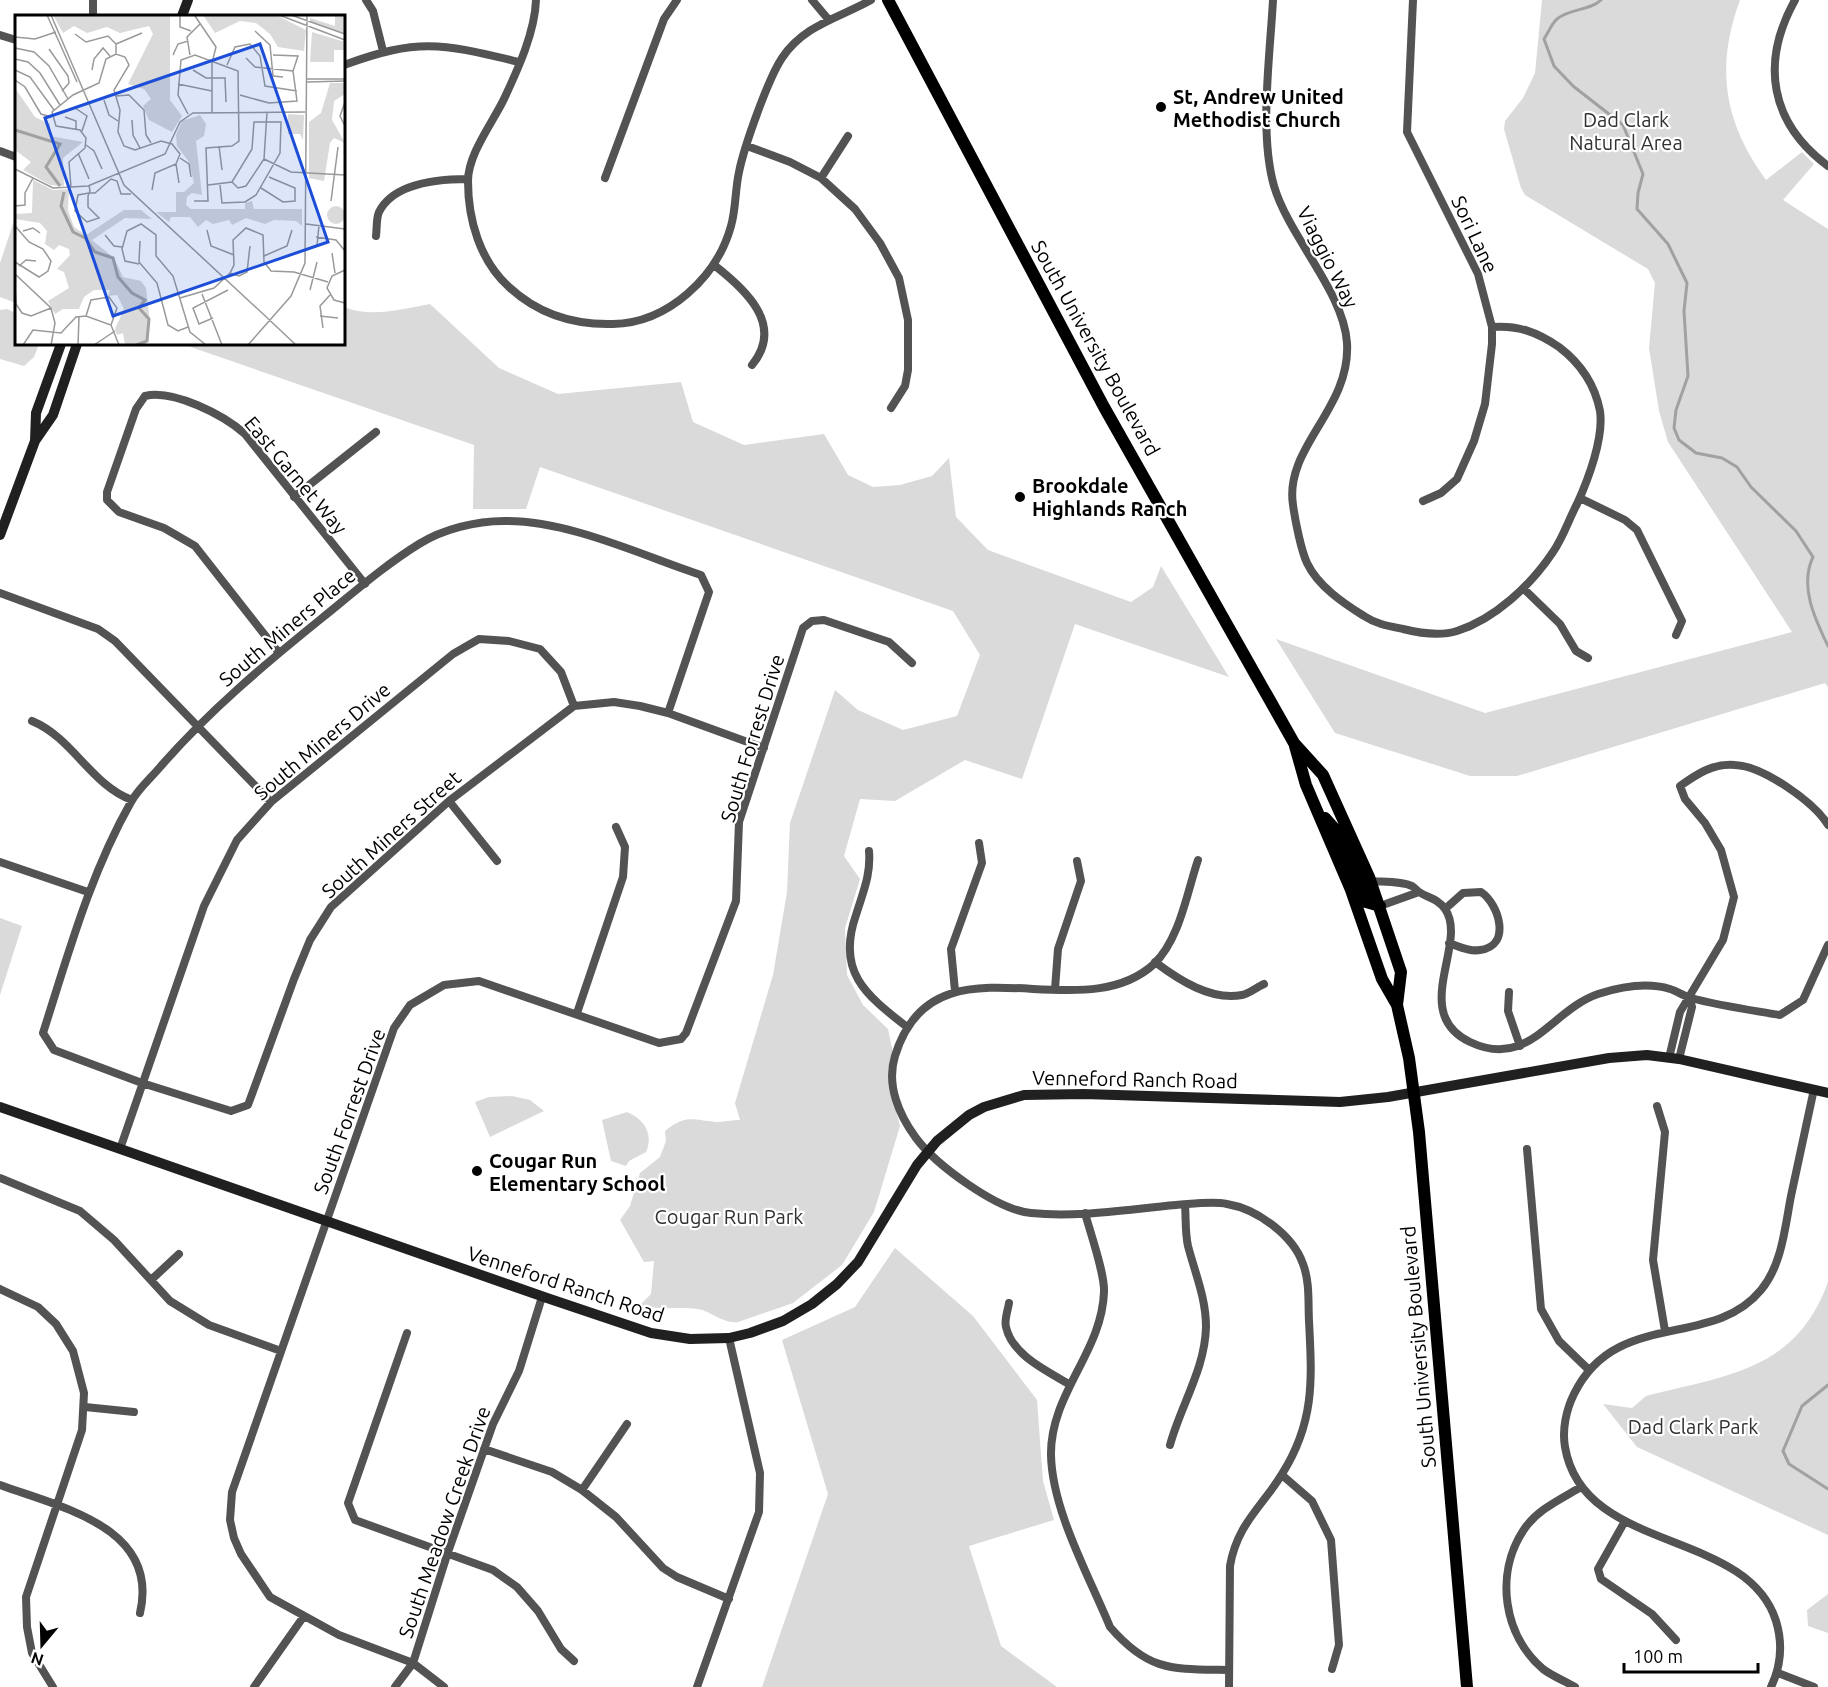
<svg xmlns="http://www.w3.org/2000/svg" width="1828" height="1687" font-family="Ubuntu,sans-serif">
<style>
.green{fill:#dadada}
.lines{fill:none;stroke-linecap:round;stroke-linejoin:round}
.stream{stroke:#a1a1a1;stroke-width:3}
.street{stroke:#535353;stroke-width:8}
.secondary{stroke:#202020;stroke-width:10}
.primary{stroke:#000;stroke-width:12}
.poi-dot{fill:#000;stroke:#fff;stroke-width:2}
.labels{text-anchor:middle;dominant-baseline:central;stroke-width:4.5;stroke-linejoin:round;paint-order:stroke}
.poi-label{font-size:20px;font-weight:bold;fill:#000;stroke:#fff;text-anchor:start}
.park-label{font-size:20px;fill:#313131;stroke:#fff}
.street-label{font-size:20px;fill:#000;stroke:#fff}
.inset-river{fill:none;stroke:#a1a1a1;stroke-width:3}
.inset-road{fill:none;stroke:#999;stroke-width:1.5}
.view{fill:#1d4ed8;fill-opacity:0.15;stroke:#1d4ed8;stroke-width:3}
.inset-edge{fill:none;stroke:#000;stroke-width:3}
</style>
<rect width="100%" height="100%" fill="#fff"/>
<path class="green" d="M 1542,0 L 1740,0 C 1715,68 1724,122 1766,180 L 1802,152 L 1814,164 L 1783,200 L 1828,229 L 1828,687 L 1825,683 L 1517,776 L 1470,776 L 1335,733 L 1276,639 L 1485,713 L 1792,632 L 1668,442 L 1659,411 L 1649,348 L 1655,283 L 1648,269 L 1525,195 L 1521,188 L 1504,129 L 1505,121 L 1523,98 L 1535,73 Z
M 16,215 L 16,303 L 0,297 L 0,263 Z
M 430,304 L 499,368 L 558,394 L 681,382 L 693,422 L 744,445 L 824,434 L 848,475 L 873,487 L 900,485 L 932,476 L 949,458 L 956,517 L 988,550 L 1131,602 L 1153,587 L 1161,566 L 1229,677 L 1075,624 L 1022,779 L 965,760 L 895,801 L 860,799 L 844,856 L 860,879 L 845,928 L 847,975 L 863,1005 L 888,1029 L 894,1058 L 892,1094 L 900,1126 L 874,1212 L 842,1265 L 793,1303 L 738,1322 C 723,1324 713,1312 698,1309 C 676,1306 662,1311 640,1305 L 651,1294 L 654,1261 L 644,1262 L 620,1220 L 630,1206 L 640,1173 L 660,1157 L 666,1141 L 665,1131 C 686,1114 692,1120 716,1122 C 723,1122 732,1120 740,1120 L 735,1103 L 773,975 L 787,892 L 790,823 L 835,690 L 858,710 L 903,730 L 957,716 L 980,655 L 953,611 L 540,467 L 526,509 L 473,509 L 474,445 L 182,344 L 344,344 L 344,307 C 370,318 403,309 430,304 Z
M 7,309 L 16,313 L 16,344 L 39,344 L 34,357 L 24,366 L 0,359 L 0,310 Z
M 0,918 L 22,926 L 0,995 Z
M 512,1096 L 530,1100 L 544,1111 L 490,1137 L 475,1102 L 489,1097 Z
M 627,1112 C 644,1119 654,1134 646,1152 L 629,1161 L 626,1166 L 611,1161 L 602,1120 Z
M 895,1248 L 973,1316 L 1037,1400 L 1043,1481 L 1054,1520 L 969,1546 L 1001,1646 L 1057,1687 L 762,1687 L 828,1494 L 782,1340 L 855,1307 Z
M 1828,1282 L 1828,1535 L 1637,1447 L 1603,1404 L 1632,1408 L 1646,1396 C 1727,1375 1796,1371 1828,1282 Z
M 1828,1594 L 1828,1633 L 1808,1626 L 1807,1610 Z"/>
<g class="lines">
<path class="stream" d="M 1601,0 C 1590,11 1570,8 1557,19 C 1552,23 1548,33 1544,39 L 1554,66 L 1573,86 L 1623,125 L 1643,174 L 1638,193 L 1637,209 L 1668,244 L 1687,283 L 1684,311 L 1688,376 L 1676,410 L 1674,428 L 1679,440 L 1696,453 L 1722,458 L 1737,467 L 1751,487 L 1796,531 L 1813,557 C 1799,586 1815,619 1828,646
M 1828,1385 L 1802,1406 L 1783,1451 L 1789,1464 L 1828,1489"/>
<path class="street" d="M 93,0 L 93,16
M 366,0 L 373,11 L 383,51
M 536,0 C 535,32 518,69 504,99 C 493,122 468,154 468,181 C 468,220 480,261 509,287 C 538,314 575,325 613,324 C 668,323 717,277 731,226 C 736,209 735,190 739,172 C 744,147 768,79 782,58 C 804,25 839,18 871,0
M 812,0 L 828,19
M 1273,0 C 1270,56 1259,133 1274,186 C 1289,237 1344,292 1347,343 C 1351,409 1284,447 1293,505 C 1295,520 1301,550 1307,563 C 1318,586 1343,603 1364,616 C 1376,624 1388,626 1403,629 C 1419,633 1441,636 1457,631 C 1495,619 1531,585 1553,552 C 1563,538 1569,519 1577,504 C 1588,480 1604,438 1600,411 C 1595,385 1580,363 1559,347 C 1537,332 1518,325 1492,327
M 1413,0 L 1407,132 L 1478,274 L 1492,327 L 1492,344 L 1485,404 L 1474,441 L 1457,479 L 1441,493 L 1423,501
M 1795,0 C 1760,63 1770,123 1828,166
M 0,35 L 16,40
M 344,65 C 420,37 443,44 519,62
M 747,146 L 790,162 L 821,178 L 855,209 L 880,243 L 899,278 L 908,320 L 908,370 L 905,386 L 891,408
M 0,151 L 16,157
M 605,178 L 664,19 L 677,0
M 821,178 L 848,136
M 376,236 C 377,229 376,219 379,212 C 394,182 440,179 468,179
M 714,265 C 745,289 785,325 752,365
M 294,497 L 376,432
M 1580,498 L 1625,520 L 1637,530 L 1682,621 L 1676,635
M 1523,588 L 1560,624 L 1576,651 L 1588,658
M 0,593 L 98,629 L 115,641 L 271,802
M 279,653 L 195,546 L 164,528 L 119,512 L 107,500 L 107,492 L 136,409 L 145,396 C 173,389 224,415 245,434 L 365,584
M 668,713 L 709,592 L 701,575 C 641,555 568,520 504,521 C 476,521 443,529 419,544 C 385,565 353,593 322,618 C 265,664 209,711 161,766 C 151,778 138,789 131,802 C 90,874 68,955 43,1033 L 54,1050 L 142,1083 L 231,1111 L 248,1105 L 294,979 L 310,940 L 331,907 L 449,801 L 574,706 L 614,702 L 640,706 L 668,713 L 764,748
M 32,721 C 73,738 91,785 132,800
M 449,801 L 497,861
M 869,851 C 871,875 863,892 856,915 C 836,972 866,995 907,1027
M 1198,860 C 1187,892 1180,939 1154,964 C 1079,1033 934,928 895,1056 C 886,1085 899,1115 916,1138 C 936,1165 997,1210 1031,1213 C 1078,1218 1129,1209 1176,1205 C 1192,1204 1212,1201 1227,1204 C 1257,1209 1293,1235 1303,1264 C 1310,1282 1308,1303 1309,1321 C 1312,1379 1315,1422 1282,1474 C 1262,1507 1237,1524 1230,1566 L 1229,1687
M 0,862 L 88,892
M 1371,881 C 1383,882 1401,881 1412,886 C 1414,887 1416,890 1419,892 C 1428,898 1437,898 1445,909 C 1469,943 1409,1013 1470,1042 C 1529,1070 1551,1010 1598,994 C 1620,987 1647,982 1670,989 C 1677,991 1683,996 1691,998 C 1720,1006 1751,1010 1780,1015 L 1803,1000 L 1828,945
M 1380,906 L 1419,892
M 1445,909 L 1463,893 L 1481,892 C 1499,904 1512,946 1480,950 C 1470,952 1458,946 1449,943
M 1155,962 C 1179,980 1211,1001 1242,995 C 1249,994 1257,987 1264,984
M 1055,989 L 1058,949 L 1081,881 L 1077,861
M 955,991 L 951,949 L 982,863 L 979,843
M 1509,992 L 1508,1011 L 1520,1046
M 577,1013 L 623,877 L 625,847 L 616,827
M 1669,1058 L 1680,1012 L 1723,940 L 1734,897 L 1721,850 L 1705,823 L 1685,799 L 1680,786 C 1697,774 1713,763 1735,765 C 1763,766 1814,802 1828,825
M 1679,1059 L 1692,1007 L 1689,997
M 1657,1106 L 1665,1132 L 1653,1260 L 1665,1331
M 120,1149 L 204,906 L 237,840 L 271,802 L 453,654 L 479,639 L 509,641 L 540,649 L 561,672 L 574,706
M 1527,1149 L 1541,1309 L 1559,1341 L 1589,1370
M 0,1178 L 80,1211 L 114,1240 L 170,1301 L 209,1325 L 281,1351
M 1085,1213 C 1090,1232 1105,1274 1104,1292 C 1102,1352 1050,1394 1051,1455 C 1052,1510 1089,1576 1110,1627 C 1149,1672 1172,1669 1229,1670
M 151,1280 L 179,1254
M 0,1289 L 38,1307 L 56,1324 L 73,1351 L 84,1393 L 82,1430 L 26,1597 L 27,1627 L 32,1653 L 53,1687
M 1009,1303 C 1008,1310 1004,1320 1006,1327 C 1012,1355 1047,1371 1069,1384
M 407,1333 L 348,1503 L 355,1520 L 493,1570 L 517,1587 L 538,1611 L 561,1649 L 574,1661
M 85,1407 L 134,1412
M 1170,1445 C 1181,1405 1205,1369 1206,1327 C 1206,1298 1195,1273 1188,1246 C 1185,1233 1186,1218 1185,1205
M 484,1449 L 552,1472 L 582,1490 L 616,1517 L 663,1568 L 677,1577 L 729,1599
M 1282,1475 L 1312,1501 L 1331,1540 L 1339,1645 L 1332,1669
M 0,1485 C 60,1507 160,1527 140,1613
M 582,1490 L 627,1424
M 1625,1521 L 1598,1569 L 1601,1579 L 1652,1614 L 1676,1640
M 1778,1673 L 1814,1687
M 254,1687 L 304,1616
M 395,1687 L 413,1663 L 447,1555 L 493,1424 L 519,1371 L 542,1297
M 444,1687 L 413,1663 L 339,1635 L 270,1597 L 241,1554 L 234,1538 L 230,1520 L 232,1492 L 394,1028 L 410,1005 L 444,985 L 479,981 L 659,1043 L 681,1039 L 686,1033 L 736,901 L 739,822 L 803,628 L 812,621 L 824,620 L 889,642 L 912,663
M 697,1687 L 759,1512 L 760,1473 L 729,1338
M 1575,1687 C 1565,1681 1552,1676 1543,1669 C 1503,1635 1495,1574 1523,1531 C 1536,1510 1561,1499 1581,1487
M 1771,1687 C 1781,1666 1783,1644 1776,1621 C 1747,1528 1583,1554 1565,1447 C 1562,1430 1566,1410 1574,1394 C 1616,1308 1712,1350 1761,1290 C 1782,1265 1785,1227 1791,1196 C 1799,1160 1806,1125 1814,1089"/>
<path class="secondary" d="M 182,16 L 188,0
M 35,441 L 36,413 L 61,344
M 0,535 L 35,441 L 53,415 L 77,344
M 0,1107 L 547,1298 L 651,1333 L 690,1339 L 729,1338 L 750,1333 L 783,1321 L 812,1304 L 837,1284 L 858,1262 L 917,1165 L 937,1141 L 969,1115 L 984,1107 L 1024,1095 L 1084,1094 L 1340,1102 L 1388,1097 L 1609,1058 L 1647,1055 L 1679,1059 L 1828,1093"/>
<path class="primary" d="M 888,0 L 1104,407 L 1294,743 L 1323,775 L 1369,877 L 1401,972 L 1397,1005
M 1295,746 L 1306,785 L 1351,890 L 1382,979 L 1397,1005 L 1409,1058 L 1419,1132 L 1467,1687
M 1325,818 L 1341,836 L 1366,902 L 1380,906"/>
</g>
<g class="poi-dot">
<circle cx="1161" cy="107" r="6"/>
<circle cx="1020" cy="497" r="6"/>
<circle cx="477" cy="1171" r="6"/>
</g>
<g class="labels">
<g class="poi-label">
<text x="1173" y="96">St, Andrew United<tspan x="1173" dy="23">Methodist Church</tspan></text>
<text x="1032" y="485">Brookdale<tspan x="1032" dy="23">Highlands Ranch</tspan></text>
<text x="489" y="1160">Cougar Run<tspan x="489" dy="23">Elementary School</tspan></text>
</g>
<g class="park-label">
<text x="1626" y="119">Dad Clark<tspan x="1626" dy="23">Natural Area</tspan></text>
<text x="729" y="1216">Cougar Run Park</text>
<text x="1693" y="1426">Dad Clark Park</text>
</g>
<g class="street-label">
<text transform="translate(1475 234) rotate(65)">Sori Lane</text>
<text transform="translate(1328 257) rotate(63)">Viaggio Way</text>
<text transform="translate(1096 348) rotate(61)">South University Boulevard</text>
<text transform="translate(296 475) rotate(50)">East Garnet Way</text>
<text transform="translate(287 627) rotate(-40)">South Miners Place</text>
<text transform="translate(752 738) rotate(-73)">South Forrest Drive</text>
<text transform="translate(322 741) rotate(-40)">South Miners Drive</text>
<text transform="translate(391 834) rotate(-42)">South Miners Street</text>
<text transform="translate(1135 1079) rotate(1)">Venneford Ranch Road</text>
<text transform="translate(349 1111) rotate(-70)">South Forrest Drive</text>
<text transform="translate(566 1284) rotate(18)">Venneford Ranch Road</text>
<text transform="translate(1418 1347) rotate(-95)">South University Boulevard</text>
<text transform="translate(444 1522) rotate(-71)">South Meadow Creek Drive</text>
</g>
</g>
<g transform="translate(15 15)">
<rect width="330" height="330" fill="#fff"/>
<path d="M 38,0 L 155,0 L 155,85 L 167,101 L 157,117 L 134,105 L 128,91 L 136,84 L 129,74 L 113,69 L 138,19 L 134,11 L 105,18 L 92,12 L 72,18 L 59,11 L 48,18 ZM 188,0 L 261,0 L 291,15 L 289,36 L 263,32 L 255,19 L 241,8 L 225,6 L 200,18 ZM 320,0 L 330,0 L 330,18 L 295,7 L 295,3 L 320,11 ZM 297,17 L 330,27 L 330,35 L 319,35 L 319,47 L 295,47 ZM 315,68 L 330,68 L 330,79 L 319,86 L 317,105 L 330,128 L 319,123 L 315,128 L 309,166 L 294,163 L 294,107 L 306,98 ZM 0,73 L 20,102 L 35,109 L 35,121 L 68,127 L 48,143 L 49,171 L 35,170 L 8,155 L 16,147 L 0,135 ZM 273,99 L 289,100 L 288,125 L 285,119 L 273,119 ZM 185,100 L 191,109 L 189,121 L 181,126 L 187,180 L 177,178 L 172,182 L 171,190 L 176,194 L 230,194 L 230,188 L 237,186 L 239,194 L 287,194 L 287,211 L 281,206 L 259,205 L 250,209 L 231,203 L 217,210 L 214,205 L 198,209 L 191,205 L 183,212 L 175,202 L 156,202 L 154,207 L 141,197 L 161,197 L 161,177 L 169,177 L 179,168 L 174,147 L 162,131 L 161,120 L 167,106 ZM 18,165 L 38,175 L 54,174 L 53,195 L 59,212 L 71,220 L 109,195 L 126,195 L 137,204 L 110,203 L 77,225 L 99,243 L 108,262 L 126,266 L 131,273 L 135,307 L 131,330 L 110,330 L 108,318 L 102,320 L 100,314 L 109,294 L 102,280 L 93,281 L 95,275 L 79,275 L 69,282 L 64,294 L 48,294 L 40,299 L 33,286 L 54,273 L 49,257 L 42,254 L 55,240 L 54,234 L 44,230 L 39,235 L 30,229 L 32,216 L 25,208 L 0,204 L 0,199 L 17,198 ZM312 200a9 9 0 1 1 18 0a9 9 0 1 1-18 0Z" fill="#dadada"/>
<path class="inset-river" d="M 0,115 L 45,129 L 31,152 L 45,171M 49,177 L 46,191 L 58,217 L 70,223 L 80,237 L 98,243 L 103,262 L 117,278 L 130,285 L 124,293 L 134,304 L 132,326 L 121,330"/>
<path class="inset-road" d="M 32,0 L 62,67M 36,0 L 109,170 L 247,298M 165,0 L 165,12 L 176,16M 264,0 L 330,25M 276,0 L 330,19M 180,1 L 201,32 L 197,48 L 197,97M 240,16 L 255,30 L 258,61 L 268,62M 60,19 L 71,27 L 93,21 L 101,29 L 101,39M 0,22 L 20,24 L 41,17M 101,29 L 127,18M 0,33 L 19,37 L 34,51 L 53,84M 34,34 L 53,61 L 54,68 L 47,76M 158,40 L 163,29 L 173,26M 175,40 L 172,22 L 185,9M 258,40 L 283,41 L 278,56M 0,44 L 13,47 L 25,58 L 45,90M 212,50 L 220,32 L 235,29 L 245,41 L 250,71 L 282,76M 0,55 L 15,62 L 39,95M 77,55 L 79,44 L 88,33 L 95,41M 178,55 L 191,63 L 210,63 L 211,87M 292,64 L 330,64M 0,65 L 10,72 L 26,99 L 36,102M 292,67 L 330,66M 163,69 L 197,76M 225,80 L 254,88 L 282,86 L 278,56 L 240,52 L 231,43M 101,81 L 114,80 L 129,95 L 131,120 L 136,128M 89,85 L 94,100 L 103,106M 330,87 L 325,101 L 330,111M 60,93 L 72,101 L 67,116M 173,99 L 163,80 L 166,45 L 180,40 L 223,56 L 224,126 L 217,131 L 191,133 L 193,186 L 179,186M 50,102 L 61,106 L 61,114M 117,105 L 118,120 L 125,133M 71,130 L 79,136 L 87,154M 204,131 L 207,155M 63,138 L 74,164M 165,143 L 174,149 L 176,162M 249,144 L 276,157 L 330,160M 161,149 L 164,168M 0,154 L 38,173 L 73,171 L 150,139 L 165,107 L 178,98 L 290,97M 217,167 L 223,173 L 231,171 L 249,144 L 252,97M 74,170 L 75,176 L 74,178 L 73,181 L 73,192 L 84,203 L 72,207 L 60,196 L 63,180 L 74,178 L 80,178 L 96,164 L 102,166 L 106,179 L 116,179M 193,170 L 217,167 L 237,134 L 239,107 L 266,107 L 265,138 L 241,180 L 230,187 L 207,188 L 205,170M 56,172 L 54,147 L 70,133 L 71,123 L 65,115 L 41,111 L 37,97 L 58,80 L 84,68 L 91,44 L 101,39 L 110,42 L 114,50 L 99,75 L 105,95 L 103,117 L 109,131 L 120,135 L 146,126 L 157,129 L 165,139 L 161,149 L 140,158 L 137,175M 246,173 L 268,187 L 280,186 L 280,173 L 254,162M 316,186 L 323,132M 0,191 L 10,190 L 10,178 L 18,163M 291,209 L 330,214M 0,211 L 14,227 L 28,234 L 36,246 L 33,256 L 24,262 L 0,247M 192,215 L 196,231 L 219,240M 8,216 L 18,213 L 25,218M 90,220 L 99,231 L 107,232M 301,222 L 321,225 L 330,236M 125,226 L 124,247 L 142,268 L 153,310 L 163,316 L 173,312M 302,231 L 304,210M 317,238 L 320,258M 249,241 L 272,231 L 277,215M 124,249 L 110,246 L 107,234 L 112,216 L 126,209 L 141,220 L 141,241 L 158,261 L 175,317 L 191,330M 4,251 L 11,245 L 21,246M 330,255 L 317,261 L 312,273 L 319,285 L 330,288M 215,258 L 224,261 L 232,257 L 235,231M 0,259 L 36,293 L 40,308 L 36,330M 0,272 L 1,289 L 7,298 L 16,301 L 36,293M 295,275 L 302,247M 187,279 L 207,330M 165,283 L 199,273 L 215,258 L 219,250 L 218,225 L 231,213 L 248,220 L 249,247 L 256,256 L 279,257 L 313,267M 246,297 L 281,330M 71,301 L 76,285 L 94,282 L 102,293 L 96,310M 305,301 L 323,303M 198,303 L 184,309 L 178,293 L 213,275M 308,313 L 305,291 L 315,280M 8,330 L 18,315 L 46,318 L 61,302 L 71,301 L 96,310 L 104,330M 63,330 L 64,302M 79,330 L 100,316M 233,330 L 276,281 L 290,248 L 292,0"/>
<path class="view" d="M 245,29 L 313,227 L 98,301 L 30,103 Z"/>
<rect width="330" height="330" class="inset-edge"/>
</g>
<g transform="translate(42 1645) rotate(199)" stroke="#ffffff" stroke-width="4.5" paint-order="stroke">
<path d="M0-4.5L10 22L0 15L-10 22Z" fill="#000000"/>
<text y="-9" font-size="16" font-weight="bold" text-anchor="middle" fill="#000000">N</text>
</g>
<path d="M1624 1663v9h134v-9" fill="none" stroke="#000000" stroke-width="3"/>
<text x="1633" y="1663" font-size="18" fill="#000000" stroke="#ffffff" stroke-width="4.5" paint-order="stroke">100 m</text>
</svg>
